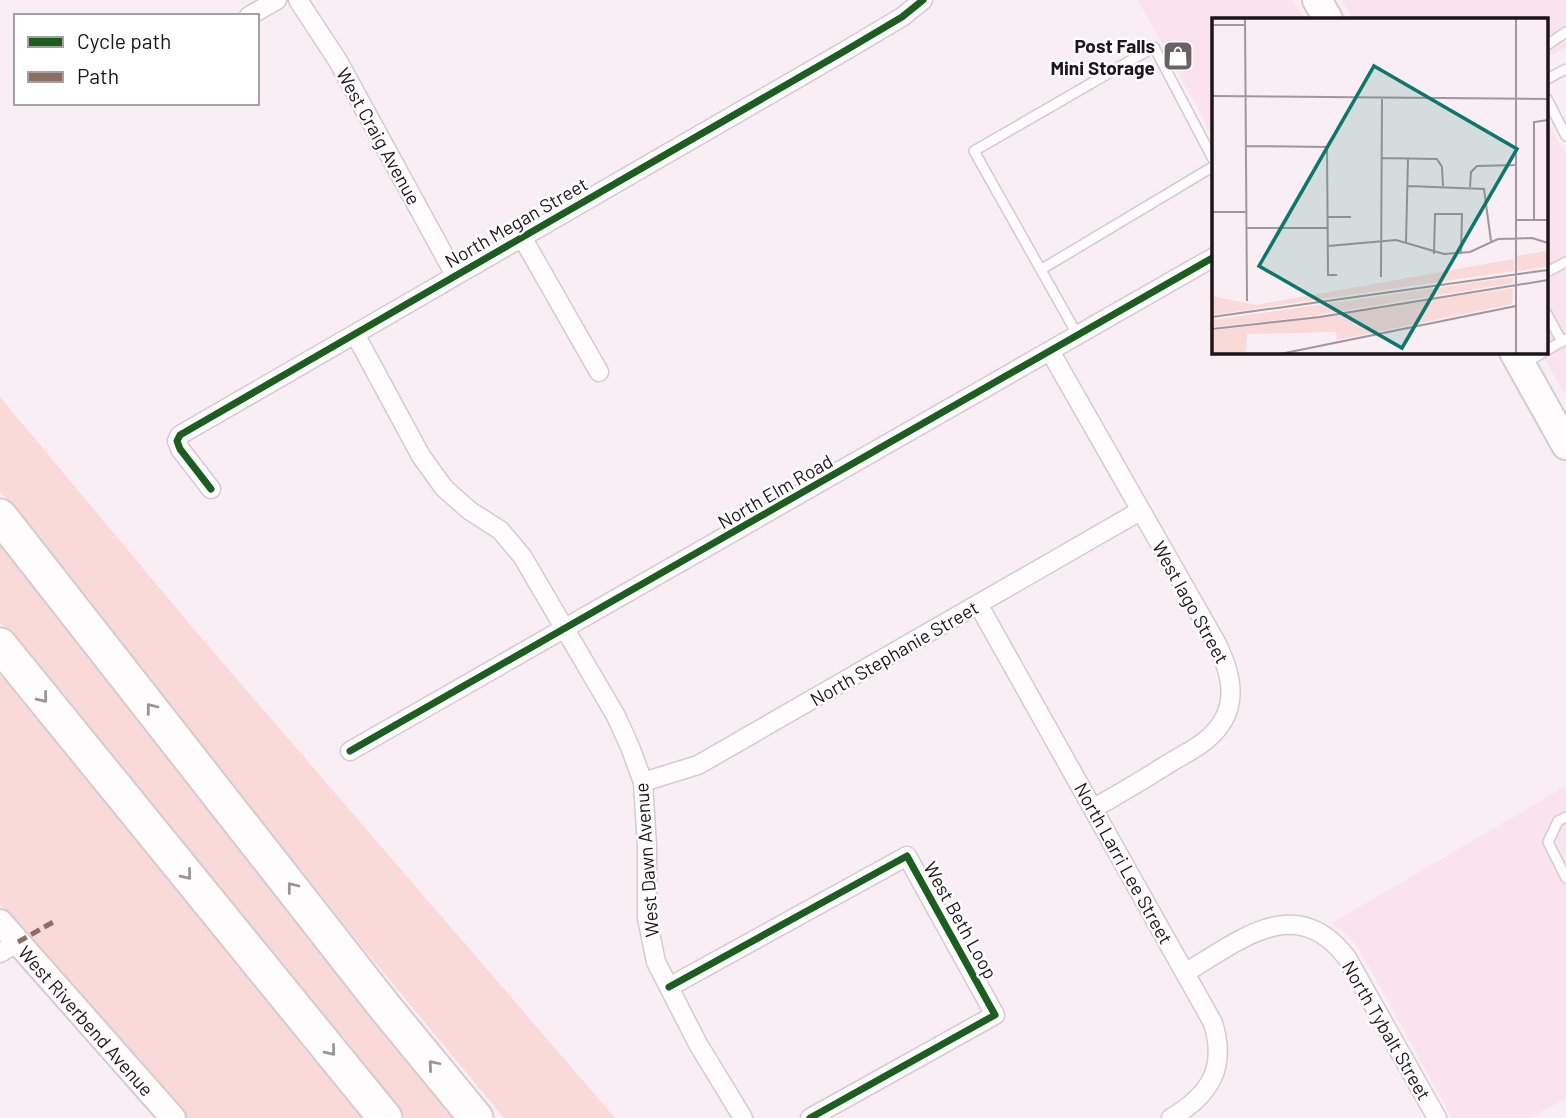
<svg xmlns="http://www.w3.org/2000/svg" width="1566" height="1118" font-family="Barlow,sans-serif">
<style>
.built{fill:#fae3ef}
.green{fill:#fad9d9}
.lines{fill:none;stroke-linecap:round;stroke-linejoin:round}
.lane-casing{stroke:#d4cbd0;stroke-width:12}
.street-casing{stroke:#d4cbd0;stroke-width:21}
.secondary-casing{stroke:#d4cbd0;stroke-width:28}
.primary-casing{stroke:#d4cbd0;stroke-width:32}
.highway-casing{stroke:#d4cbd0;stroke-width:37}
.lane{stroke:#fefcfd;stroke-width:9}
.street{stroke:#fefcfd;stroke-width:18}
.secondary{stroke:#fefcfd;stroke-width:24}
.primary{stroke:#fefcfd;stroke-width:28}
.highway{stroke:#fefcfd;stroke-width:33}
.quiet{stroke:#8d6e63;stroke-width:5;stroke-dasharray:10 5;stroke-linecap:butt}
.cycleway-casing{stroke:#fff;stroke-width:11}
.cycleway{stroke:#1b5e20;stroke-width:7}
.oneway{stroke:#999496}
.labels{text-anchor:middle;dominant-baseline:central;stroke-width:5;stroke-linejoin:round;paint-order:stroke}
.poi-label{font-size:19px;font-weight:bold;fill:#1d1519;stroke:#fff;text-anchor:end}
.street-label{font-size:19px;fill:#1d1519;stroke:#fff}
.inset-road{fill:none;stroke:#a0979c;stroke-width:2}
.view{fill:#0f766e;fill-opacity:0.15;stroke:#0f766e;stroke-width:3.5}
.inset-edge{fill:none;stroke:#1d1519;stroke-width:3.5}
</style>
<rect width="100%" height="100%" fill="#f8eef3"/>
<path class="built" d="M 1138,0 L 1293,0 L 1304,19 L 1214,19 L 1214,138 Z
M 1342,0 L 1566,0 L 1566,47 L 1547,58 L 1547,19 L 1353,19 Z
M 1547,121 L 1566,155 L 1566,397 L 1541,352 L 1547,352 Z
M 1566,786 L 1566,1098 L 1530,1118 L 1452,1118 L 1359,949 L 1348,936 L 1332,923 Z"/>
<path class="green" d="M 0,397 L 192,627 L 615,1118 L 504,1118 L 354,937 L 0,491 Z
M 0,540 L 467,1118 L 405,1118 L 240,912 L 24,652 L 0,622 Z
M 0,669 L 367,1118 L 187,1118 L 0,905 Z"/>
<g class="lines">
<g class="lane-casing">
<path id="lane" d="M 1547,45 L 1566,32
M 1547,79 L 1566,69
M 1547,99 L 1566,136
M 1042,269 L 1214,166
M 1547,272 L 1566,262
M 1547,314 L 1562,342
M 1077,334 L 974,151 L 1154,47 L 1214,161
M 1547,350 L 1566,339
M 1523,364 L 1544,352
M 1566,817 L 1558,821 L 1548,842 L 1566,878"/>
</g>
<g class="street-casing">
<path id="street" d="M 298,0 L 338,61 L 455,275
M 249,16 L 277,0
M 522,237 L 599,372
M 355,334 L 421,456 L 444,488 L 470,511 L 500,530 L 522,556 L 616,716 L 630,747 L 643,782 L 647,847 L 647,918 L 656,962 L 698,1044 L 743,1118
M 1050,351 L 1217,644 C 1234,679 1240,713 1205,741 C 1194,750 1180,756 1168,764 C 1144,779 1119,794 1094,808
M 211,489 L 180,449 L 177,441 L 180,435 L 843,52 L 902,17 L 923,0
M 978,604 L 1213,1023 C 1227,1068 1210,1095 1171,1118
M 350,751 L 1214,257
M 643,782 L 698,765 L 1140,511
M 0,953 L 18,942
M 1185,973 C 1239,941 1296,891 1347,958 L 1437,1118
M 669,987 L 907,856 L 995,1015 L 810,1118"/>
</g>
<g class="secondary-casing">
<g id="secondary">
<path id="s1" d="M 0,922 L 173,1118"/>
</g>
</g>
<g class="primary-casing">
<path id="primary" d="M 1317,0 L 1328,19
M 1514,352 L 1566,445"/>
</g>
<g class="highway-casing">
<path id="highway" d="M 0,516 L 384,1006 L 476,1118
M 0,645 L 385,1118"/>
</g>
<use href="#lane" class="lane"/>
<use href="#street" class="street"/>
<use href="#secondary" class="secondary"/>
<use href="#primary" class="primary"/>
<use href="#highway" class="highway"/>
<path class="quiet" d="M 18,942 L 55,921"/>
<g class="cycleway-casing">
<path id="cycleway" d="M 211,489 L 180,449 L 177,441 L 180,435 L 843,52 L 902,17 L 923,0
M 350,751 L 1214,257
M 669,987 L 907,856 L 995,1015 L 810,1118"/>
</g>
<use href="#cycleway" class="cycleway"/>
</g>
<defs><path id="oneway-chevron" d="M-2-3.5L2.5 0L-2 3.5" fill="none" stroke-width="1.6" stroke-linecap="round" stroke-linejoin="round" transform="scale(1.75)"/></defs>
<g class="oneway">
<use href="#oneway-chevron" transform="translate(43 698) rotate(51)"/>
<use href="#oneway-chevron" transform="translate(151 708) rotate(-128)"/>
<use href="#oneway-chevron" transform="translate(187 875) rotate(51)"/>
<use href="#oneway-chevron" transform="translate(292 887) rotate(-128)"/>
<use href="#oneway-chevron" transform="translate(331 1051) rotate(51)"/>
<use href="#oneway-chevron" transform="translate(433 1065) rotate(-130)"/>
</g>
<defs>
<g id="shop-square" transform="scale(1.575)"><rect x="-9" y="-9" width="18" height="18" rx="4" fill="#6a6165" stroke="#fff"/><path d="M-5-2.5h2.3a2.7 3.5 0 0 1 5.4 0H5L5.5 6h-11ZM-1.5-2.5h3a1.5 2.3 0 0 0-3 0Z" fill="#fff"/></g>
</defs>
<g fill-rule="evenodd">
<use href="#shop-square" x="1178" y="56"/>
</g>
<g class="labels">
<g class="poi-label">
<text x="1155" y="45">Post Falls<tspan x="1155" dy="22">Mini Storage</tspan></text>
</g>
<g class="street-label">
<text transform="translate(379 136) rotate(61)">West Craig Avenue</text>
<text transform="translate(516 222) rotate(-30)">North Megan Street</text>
<text transform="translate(775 491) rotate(-30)">North Elm Road</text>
<text transform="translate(1191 602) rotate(61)">West Iago Street</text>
<text transform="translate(894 653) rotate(-30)">North Stephanie Street</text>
<text transform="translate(646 860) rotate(-94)">West Dawn Avenue</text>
<text transform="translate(1124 863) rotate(61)">North Larri Lee Street</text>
<text transform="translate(961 920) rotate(61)">West Beth Loop</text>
<text stroke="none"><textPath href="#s1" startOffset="131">West Riverbend Avenue</textPath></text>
<text transform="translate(1387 1030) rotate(60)">North Tybalt Street</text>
</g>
</g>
<g transform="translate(1212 18)">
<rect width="336" height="336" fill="#f8eef3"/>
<path d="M 336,233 L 336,248 L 306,253 L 305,238 ZM 302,241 L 302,253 L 0,297 L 0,278 L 44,287 ZM 301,259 L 301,265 L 92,299 L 0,309 L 0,302 ZM 301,270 L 300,286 L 125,322 L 124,314 L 35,316 L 34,336 L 0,336 L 0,313 Z" fill="#fad9d9"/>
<path class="inset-road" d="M 33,0 L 35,283M 0,7 L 33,7M 0,78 L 336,81M 34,128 L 115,129 L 116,257 L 125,257M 169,140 L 225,141 L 230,149 L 231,168M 196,168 L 272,171 L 279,223M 258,169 L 259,154 L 265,148 L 305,147M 0,194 L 34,194M 116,199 L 139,199M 304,202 L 336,202M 322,202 L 322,104 L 336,102M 34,210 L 116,210M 194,224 L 196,140M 116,228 L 184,222 L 232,236 L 258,234 L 286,221 L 320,220 L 336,225M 222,236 L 223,196 L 250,196 L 249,236M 169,259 L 170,81M 0,299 L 336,252M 0,311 L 108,299 L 336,262M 68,336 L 304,288M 304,336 L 304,0"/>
<path class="view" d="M 162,48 L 305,131 L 190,330 L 47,248 Z"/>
<rect width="336" height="336" class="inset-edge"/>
</g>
<rect x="14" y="14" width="245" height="91" fill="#ffffff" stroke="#a5a1a3" stroke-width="2"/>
<rect x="28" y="37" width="35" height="10" fill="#1b5e20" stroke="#a5a1a3" stroke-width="2"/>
<text x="77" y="49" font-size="21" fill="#1d1519">Cycle path</text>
<rect x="28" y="72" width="35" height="10" fill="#8d6e63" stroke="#a5a1a3" stroke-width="2"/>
<text x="77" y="84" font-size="21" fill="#1d1519">Path</text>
</svg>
